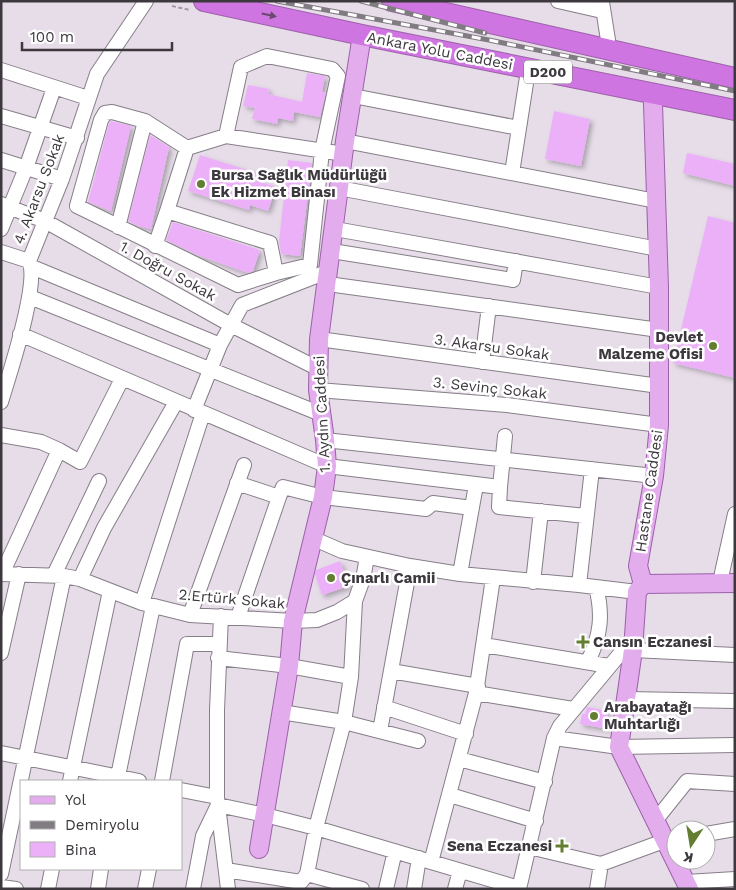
<svg xmlns="http://www.w3.org/2000/svg" width="736" height="890" font-family="'Work Sans',sans-serif">
<style>
.building{fill:#ecb0f9;filter:url(#shadow)}
.lines{fill:none;stroke-linecap:round;stroke-linejoin:round}
.minor-casing{stroke:#867e88;stroke-width:16}
.major-casing{stroke:#9c60a8;stroke-width:20}
.highway-casing{stroke:#9c60a8;stroke-width:22}
.path{stroke:#a19aa3;stroke-width:2;stroke-dasharray:4 2.5;stroke-linecap:butt}
.minor{stroke:#fff;stroke-width:14}
.major{stroke:#e2aced;stroke-width:18}
.highway{stroke:#cf75e1;stroke-width:20}
.rail-casing{stroke:#817b82;stroke-width:5}
.rail{stroke:#fff;stroke-width:3;stroke-dasharray:9;stroke-linecap:butt}
.oneway{fill:#684a6e}
.poi-dot{fill:#637d31;stroke:#fff;stroke-width:2}
.labels{text-anchor:middle;dominant-baseline:central;stroke-width:5;stroke-linejoin:round;paint-order:stroke}
.shield{fill:#fff;stroke:#767477;stroke-width:1}
.shield-label{font-size:14px;font-weight:bold;fill:#3c383d}
.street-label{font-size:15px;fill:#3c383d;stroke:#fff}
.poi-label{font-size:15px;font-weight:bold;fill:#3c383d;stroke:#fff;text-anchor:start}
</style>
<defs>
<filter id="shadow"><feDropShadow dx="3" dy="3" stdDeviation="2.5" flood-color="#0004"/></filter>
</defs>
<rect width="100%" height="100%" fill="#e7dde9"/>
<path class="building" d="M 307,73 L 325,76 L 322,92 L 326,92 L 320,117 L 294,112 L 293,121 L 278,118 L 277,124 L 252,119 L 255,108 L 243,106 L 248,85 L 269,89 L 268,94 L 302,102 Z
M 554,111 L 590,119 L 581,166 L 545,159 Z
M 111,121 L 131,126 L 111,211 L 88,202 L 109,123 Z
M 150,135 L 169,147 L 151,229 L 138,226 L 128,221 Z
M 687,153 L 735,164 L 735,186 L 683,173 Z
M 200,155 L 260,174 L 258,181 L 276,187 L 268,211 L 250,205 L 249,210 L 188,191 Z
M 288,160 L 312,163 L 300,256 L 281,254 L 279,241 Z
M 708,216 L 735,223 L 735,378 L 673,363 Z
M 173,222 L 260,250 L 253,271 L 248,273 L 197,255 L 166,240 Z
M 340,561 L 349,586 L 322,595 L 315,574 L 316,570 Z
M 587,707 L 608,711 L 607,718 L 609,719 L 608,729 L 580,724 L 582,714 L 585,714 Z"/>
<g class="lines">
<g class="minor-casing">
<path id="minor" d="M 558,1 L 602,11
M 602,2 L 608,40
M 1,70 L 88,98
M 353,96 L 519,128
M 1,116 L 77,138
M 145,121 L 112,112 L 105,113 L 101,120 L 77,206 L 238,285 L 276,273 L 310,265 L 322,151 L 338,76 L 332,69 L 267,56 L 241,67 L 226,136
M 345,141 L 656,201
M 187,148 L 167,211 L 270,243 L 276,273
M 1,160 L 62,179
M 512,173 L 527,77
M 339,188 L 658,249
M 1,204 L 45,221 L 231,325 L 317,368
M 118,227 L 145,121 L 187,148 L 226,136 L 344,154
M 1,229 L 26,168 L 54,88
M 335,229 L 659,287
M 155,246 L 167,211
M 332,251 L 513,280 L 516,261
M 1,252 L 29,261
M 32,267 L 220,345
M 328,284 L 659,330
M 30,297 L 321,414
M 20,334 L 327,466 L 500,487 L 505,436
M 319,339 L 659,386
M 482,362 L 489,306
M 318,390 L 507,405 L 659,425
M 1,402 C 9,375 40,283 29,261 L 62,179 L 97,74 L 146,1
M 194,410 L 220,345 L 242,305 L 329,271
M 1,435 L 41,442 L 59,450
M 325,440 L 654,476
M 237,483 L 279,497 L 283,487 L 323,497 L 426,509 L 433,503 L 472,508
M 500,487 L 499,507 L 586,516
M 312,538 L 342,551 L 410,566 L 460,574 L 579,585 L 637,592
M 1,574 L 64,576 L 80,579 L 142,603 L 190,615 L 293,621 L 317,620 L 337,612 L 355,601 L 363,579 L 367,557
M 2,574 L 59,450 L 80,462 L 122,379
M 460,574 L 476,485
M 54,575 L 99,481
M 80,579 L 104,528 L 176,402
M 533,582 L 541,511
M 720,582 L 735,514
M 579,585 L 592,469
M 142,603 L 203,413
M 190,615 L 244,465
M 221,616 L 217,710 L 217,797 L 228,889
M 238,617 L 279,497
M 484,645 L 609,666
M 633,650 L 735,655
M 1,653 L 19,574
M 218,658 L 289,666 L 351,677
M 588,661 C 601,636 603,614 596,587
M 391,671 L 478,686
M 476,693 L 573,709
M 627,699 L 735,701
M 384,707 L 466,734
M 281,712 L 344,722 L 418,741
M 380,731 L 410,566
M 554,738 L 619,747 L 735,745
M 1,753 L 139,781
M 459,759 L 545,782
M 70,781 L 110,591
M 117,781 L 153,606
M 162,781 L 187,644 L 219,644
M 181,790 L 217,797
M 450,795 L 536,821
M 655,821 L 687,781 L 735,784
M 706,834 L 735,829
M 529,847 L 601,864 L 664,841 L 676,839
M 431,862 L 476,693 L 493,578
M 226,870 L 301,882 L 307,874 L 362,889
M 1,874 L 64,576
M 307,874 L 316,828 L 344,722 L 351,677 L 355,601
M 686,882 L 735,879
M 1,887 L 16,889
M 48,889 L 52,869
M 98,889 L 101,869
M 145,889 L 149,869
M 193,889 L 203,836 L 218,805 L 265,815 L 316,828 L 519,888
M 386,889 L 395,851
M 414,889 L 419,858
M 455,889 L 460,871
M 519,889 L 554,738 L 560,726 L 634,637
M 597,889 L 601,864"/>
</g>
<g class="major-casing">
<path id="major" d="M 653,104 L 659,287 L 659,425 L 654,476 L 638,566 L 643,584 L 637,592 L 633,650 L 619,747 L 689,889
M 643,584 L 735,583
M 259,849 L 289,666 L 293,621 L 323,497 L 327,466 L 325,440 L 318,390 L 319,339 L 345,141 L 362,35"/>
</g>
<g class="highway-casing">
<path id="highway" d="M 204,1 L 362,35 L 735,110
M 392,1 L 735,78"/>
</g>
<path class="path" d="M 172,6 L 190,10"/>
<use href="#minor" class="minor"/>
<use href="#major" class="major"/>
<use href="#highway" class="highway"/>
<g class="rail-casing">
<path id="rail" d="M 277,1 L 489,40 L 735,91
M 361,1 L 485,33"/>
</g>
<use href="#rail" class="rail"/>
</g>
<defs><path id="oneway-solid" d="M-6-.8H1V-3.2L6.5 0L1 3.2V.8H-6Z" transform="scale(1.25)"/></defs>
<use class="oneway" href="#oneway-solid" transform="translate(269 15) rotate(12)"/>
<g class="poi-dot">
<circle cx="201" cy="184" r="5"/>
<circle cx="713" cy="346" r="5"/>
<circle cx="331" cy="578" r="5"/>
<path d="M580.5 634.5h5v5h5v5h-5v5h-5v-5h-5v-5h5z"/>
<circle cx="594" cy="716" r="5"/>
<path d="M559.5 838.5h5v5h5v5h-5v5h-5v-5h-5v-5h5z"/>
</g>
<g class="labels">
<rect class="shield" x="524" y="60.5" width="48" height="23" rx="4"/>
<g class="shield-label">
<text x="548" y="72">D200</text>
</g>
<g class="street-label">
<text transform="translate(440 51) rotate(11)">Ankara Yolu Caddesi</text>
<text transform="translate(39 189) rotate(-69)">4. Akarsu Sokak</text>
<text transform="translate(168 271) rotate(29)">1. Doğru Sokak</text>
<text transform="translate(492 347) rotate(8)">3. Akarsu Sokak</text>
<text transform="translate(490 388) rotate(6)">3. Sevinç Sokak</text>
<text transform="translate(322 414) rotate(-93)">1. Aydın Caddesi</text>
<text transform="translate(649 491) rotate(-82)">Hastane Caddesi</text>
<text transform="translate(232 599) rotate(5)">2.Ertürk Sokak</text>
</g>
<g class="poi-label">
<text x="211" y="175">Bursa Sağlık Müdürlüğü<tspan x="211" dy="17">Ek Hizmet Binası</tspan></text>
<text x="703" y="337" text-anchor="end">Devlet<tspan x="703" dy="17">Malzeme Ofisi</tspan></text>
<text x="341" y="578">Çınarlı Camii</text>
<text x="593" y="642">Cansın Eczanesi</text>
<text x="604" y="707">Arabayatağı<tspan x="604" dy="17">Muhtarlığı</tspan></text>
<text x="552" y="846" text-anchor="end">Sena Eczanesi</text>
</g>
</g>
<rect width="736" height="890" fill="none" stroke="#3c383d" stroke-width="5"/>
<rect x="20" y="780" width="162" height="90" fill="#ffffff" stroke="#b1afb1"/>
<rect x="30" y="796" width="25" height="8" fill="#e2aced" stroke="#b1afb1"/>
<text x="65" y="805" font-size="15" fill="#3c383d">Yol</text>
<rect x="30" y="821" width="25" height="8" fill="#817b82" stroke="#b1afb1"/>
<text x="65" y="830" font-size="15" fill="#3c383d">Demiryolu</text>
<rect x="30" y="842" width="25" height="15" fill="#ecb0f9" stroke="#b1afb1"/>
<text x="65" y="855" font-size="15" fill="#3c383d">Bina</text>
<g transform="translate(691 845) rotate(192)"><circle r="24" fill="#ffffff" stroke="#b1afb1"/>
<path d="M0-4L9 19L0 12L-9 19Z" fill="#637d31"/>
<text y="-8" font-size="14" font-weight="bold" text-anchor="middle" fill="#3c383d">K</text>
</g>
<path d="M22 42v8h150v-8" fill="none" stroke="#3c383d" stroke-width="2.5"/>
<text x="30" y="42" font-size="15" fill="#3c383d" stroke="#ffffff" stroke-width="4" paint-order="stroke">100 m</text>
</svg>
